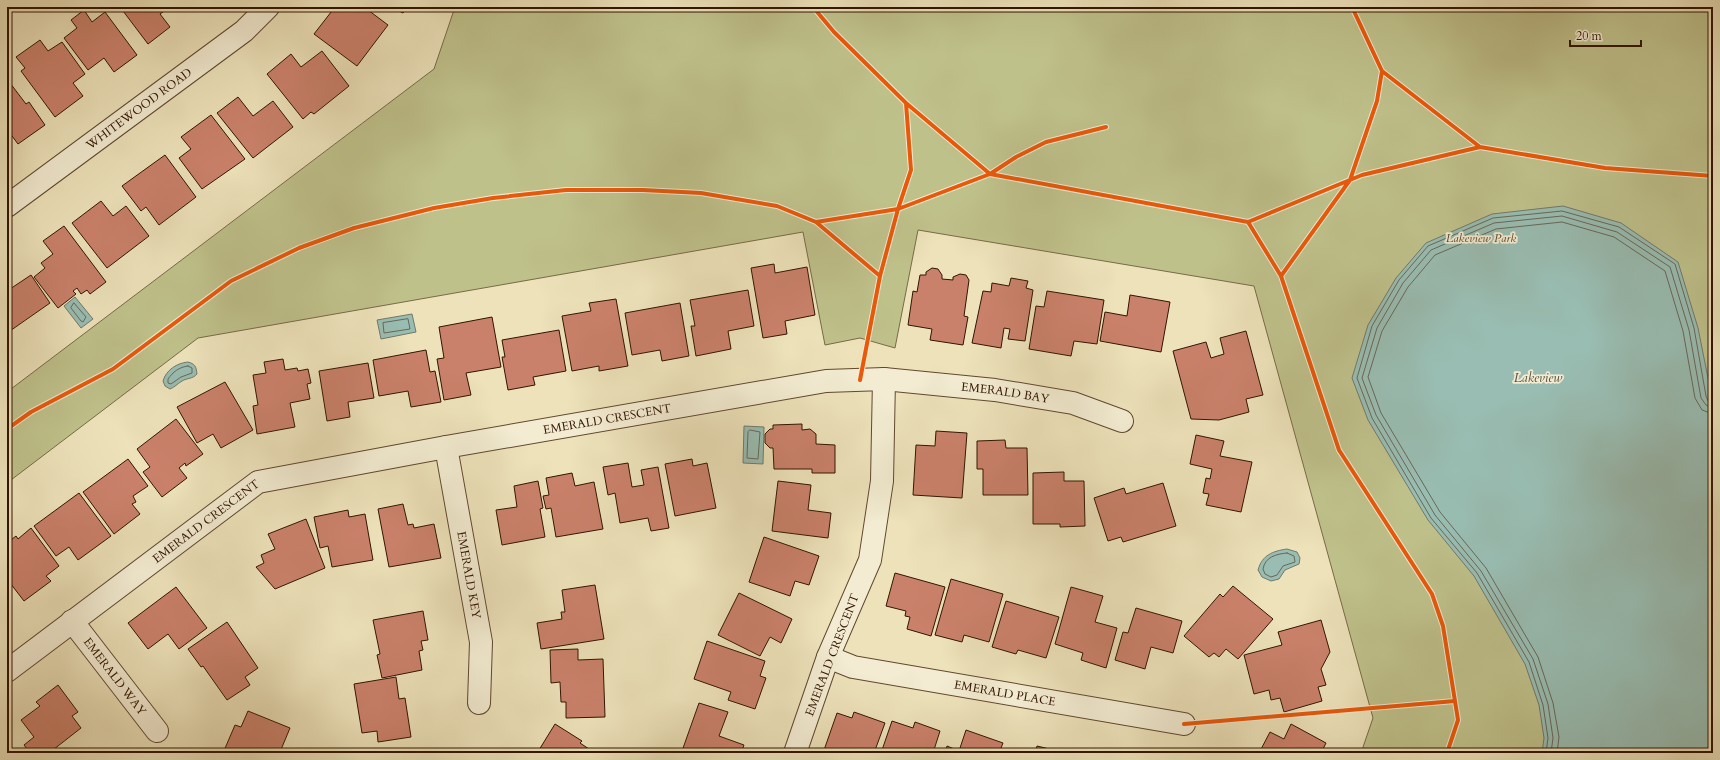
<svg xmlns="http://www.w3.org/2000/svg" width="1720" height="760" font-family="Cardo,serif">
<style>
.green{fill:#bfc18b;stroke:#786a46}
.water{fill:#99bdb2;stroke:#70796b}
.lines{fill:none;stroke-linecap:round;stroke-linejoin:round}
.shore{stroke:#666859;stroke-width:1}
.building{fill:#ca816b;stroke:#321400}
.street-casing{stroke:#61482e;stroke-width:24}
.street{stroke:#f3ecd2;stroke-width:22}
.cycleway-casing{stroke:#f3ecd2;stroke-width:6}
.cycleway{stroke:#e8590c;stroke-width:4}
.labels{text-anchor:middle;dominant-baseline:central;stroke-width:3.5;stroke-linejoin:round;paint-order:stroke}
.street-label{font-size:12px;fill:#321400;stroke:#f3ecd2}
.park-label{font-size:12px;font-style:italic;fill:#5c482a;stroke:#f3ecd2}
.water-label{font-size:13px;font-style:italic;fill:#564f3e;stroke:#f3ecd2}
</style>
<rect width="100%" height="100%" fill="#ede2ba"/>
<filter id="stains"><feTurbulence type="fractalNoise" baseFrequency=".005" numOctaves="4"/><feColorMatrix values="0 0 0 0 .2 0 0 0 0 .09 0 0 0 0 .02 0 0 0 .5 -.17"/></filter>
<radialGradient id="worn" r=".72"><stop offset=".6" stop-color="#630" stop-opacity="0"/><stop offset="1" stop-color="#630" stop-opacity=".3"/></radialGradient>
<path class="green" d="M 455,7 L 1713,7 L 1713,753 L 1361,753 L 1373,718 L 1254,286 L 918,230 L 895,348 L 860,338 L 825,345 L 803,232 L 198,338 L 7,483 L 7,392 L 434,69 Z"/>
<path class="water" d="M 1563,206 L 1621,223 L 1678,262 L 1698,328 L 1713,403 L 1713,753 L 1542,753 L 1544,738 L 1539,705 L 1525,664 L 1474,576 L 1428,520 L 1368,420 L 1352,378 L 1368,325 L 1396,278 L 1426,243 L 1492,214 Z
M 75,297 L 93,319 L 81,328 L 64,306 Z
M 412,314 L 416,332 L 381,339 L 377,320 Z
M 188,362 C 195,364 196,366 197,374 C 193,379 187,378 182,381 C 177,384 175,387 170,389 L 165,386 L 163,381 C 166,370 177,363 188,362 Z
M 744,426 L 764,427 L 763,464 L 743,463 Z
M 1287,549 L 1297,552 L 1300,558 L 1299,564 L 1285,570 L 1279,579 L 1271,581 L 1262,577 L 1258,570 C 1262,555 1273,551 1287,549 Z"/>
<g class="lines">
<path class="shore" d="M 74,303 L 86,317 L 83,322 L 81,321 L 71,308 Z
M 408,319 L 410,329 L 384,333 L 383,323 Z
M 188,366 L 192,368 L 192,373 L 181,377 L 171,384 L 168,383 L 168,379 C 173,372 179,367 188,366 Z
M 750,430 L 760,432 L 758,459 L 747,458 L 748,432 Z
M 1287,553 L 1294,556 L 1295,562 L 1283,566 L 1277,575 L 1271,577 L 1265,574 L 1263,569 C 1265,557 1276,554 1287,553 Z
M 1546,753 L 1548,738 L 1543,705 L 1529,662 L 1477,573 L 1431,518 L 1372,418 L 1357,378 L 1372,326 L 1399,280 L 1428,246 L 1493,218 L 1562,211 L 1619,227 L 1675,264 L 1694,328 L 1706,396 L 1708,401 L 1713,403
M 1551,753 L 1553,738 L 1548,704 L 1533,659 L 1481,571 L 1435,515 L 1376,415 L 1362,378 L 1377,328 L 1403,283 L 1431,250 L 1494,223 L 1562,216 L 1617,232 L 1670,267 L 1689,330 L 1701,398 L 1706,405 L 1713,408
M 1557,753 L 1559,737 L 1553,703 L 1538,657 L 1486,568 L 1440,512 L 1381,413 L 1368,377 L 1382,331 L 1408,287 L 1435,255 L 1496,229 L 1562,222 L 1614,237 L 1665,271 L 1683,331 L 1695,398 L 1702,410 L 1713,414"/>
</g>
<path class="building" d="M 120,7 L 170,7 L 160,14 L 170,27 L 148,44 Z
M 335,7 L 341,11 L 343,7 L 364,7 L 388,25 L 357,66 L 314,34 Z
M 391,7 L 407,7 L 403,13 Z
M 84,10 L 92,22 L 105,12 L 137,55 L 114,72 L 104,58 L 88,70 L 64,38 L 77,28 L 71,20 Z
M 40,40 L 48,51 L 62,42 L 85,74 L 73,83 L 83,96 L 55,117 L 21,71 L 25,68 L 16,57 Z
M 322,51 L 349,86 L 314,114 L 311,112 L 303,119 L 267,74 L 291,54 L 301,67 Z
M 10,83 L 26,104 L 29,102 L 45,125 L 18,144 L 9,132 L 7,134 L 7,85 Z
M 238,97 L 253,116 L 273,101 L 293,127 L 253,158 L 217,113 Z
M 211,115 L 245,159 L 202,189 L 179,158 L 191,149 L 181,137 Z
M 165,155 L 196,197 L 159,225 L 146,207 L 141,211 L 122,186 Z
M 101,201 L 113,216 L 126,206 L 149,236 L 107,268 L 72,223 Z
M 64,226 L 106,282 L 90,294 L 87,290 L 81,294 L 77,288 L 73,291 L 76,294 L 58,308 L 34,277 L 45,268 L 41,263 L 53,254 L 43,241 Z
M 774,264 L 775,273 L 807,267 L 815,315 L 785,321 L 787,334 L 763,338 L 751,268 Z
M 932,268 L 938,269 L 942,275 L 942,279 L 953,280 L 953,277 L 960,274 L 966,275 L 969,280 L 964,316 L 968,317 L 963,345 L 930,340 L 932,329 L 908,325 L 913,291 L 917,292 L 920,275 L 926,275 L 926,272 Z
M 31,275 L 50,303 L 7,333 L 7,285 L 10,289 Z
M 1011,278 L 1028,281 L 1026,288 L 1033,290 L 1025,341 L 1008,339 L 1010,329 L 1004,328 L 1001,348 L 972,343 L 983,291 L 991,292 L 992,283 L 1009,286 Z
M 748,290 L 754,326 L 728,331 L 731,349 L 696,356 L 691,326 L 695,326 L 690,300 Z
M 1047,291 L 1104,300 L 1097,344 L 1074,341 L 1071,356 L 1029,349 L 1036,306 L 1044,307 Z
M 1130,295 L 1170,302 L 1161,352 L 1100,341 L 1105,312 L 1127,316 Z
M 616,299 L 628,366 L 599,371 L 599,366 L 572,371 L 562,316 L 591,311 L 589,303 Z
M 680,303 L 689,356 L 662,361 L 660,350 L 632,355 L 625,313 Z
M 492,317 L 501,367 L 466,373 L 471,395 L 444,400 L 437,359 L 444,358 L 439,327 Z
M 559,330 L 566,371 L 533,377 L 535,385 L 508,390 L 502,357 L 505,357 L 502,340 Z
M 1246,331 L 1263,395 L 1246,399 L 1249,412 L 1219,420 L 1191,419 L 1173,351 L 1206,342 L 1211,358 L 1224,354 L 1220,338 Z
M 426,350 L 430,372 L 435,371 L 441,402 L 411,407 L 408,391 L 379,396 L 373,360 Z
M 283,359 L 285,370 L 297,368 L 298,371 L 308,369 L 311,383 L 307,384 L 310,399 L 290,403 L 295,427 L 257,434 L 253,406 L 258,405 L 253,375 L 266,373 L 264,362 Z
M 368,363 L 374,398 L 348,402 L 350,417 L 327,421 L 319,371 Z
M 225,382 L 253,430 L 221,448 L 213,434 L 197,443 L 177,407 Z
M 176,419 L 203,454 L 186,466 L 185,463 L 179,468 L 187,478 L 162,497 L 143,472 L 150,467 L 137,449 Z
M 802,424 L 802,430 L 810,429 L 816,434 L 816,444 L 835,445 L 835,473 L 812,473 L 812,469 L 774,469 L 773,448 L 770,448 L 765,443 L 765,434 L 770,429 L 773,429 L 773,425 Z
M 936,431 L 967,433 L 962,498 L 913,495 L 916,445 L 935,446 Z
M 1196,435 L 1224,441 L 1220,456 L 1252,462 L 1241,512 L 1206,505 L 1209,494 L 1203,493 L 1206,478 L 1210,479 L 1212,469 L 1190,464 Z
M 1005,440 L 1006,448 L 1027,448 L 1028,495 L 983,495 L 983,469 L 977,469 L 977,441 Z
M 128,459 L 148,486 L 133,496 L 136,502 L 132,504 L 140,514 L 114,534 L 83,492 Z
M 692,459 L 693,466 L 707,463 L 716,508 L 675,516 L 665,464 Z
M 628,463 L 632,487 L 644,485 L 641,470 L 658,467 L 669,528 L 651,531 L 648,518 L 620,523 L 615,493 L 608,495 L 603,467 Z
M 1064,472 L 1064,481 L 1084,481 L 1085,526 L 1060,527 L 1060,524 L 1033,524 L 1033,473 Z
M 572,473 L 575,486 L 594,482 L 603,529 L 556,537 L 551,508 L 546,509 L 543,496 L 549,495 L 546,478 Z
M 538,481 L 543,508 L 540,509 L 545,537 L 502,545 L 496,510 L 517,507 L 514,486 Z
M 778,481 L 811,485 L 808,510 L 831,513 L 828,538 L 772,531 Z
M 1163,483 L 1176,526 L 1123,542 L 1121,537 L 1108,541 L 1094,498 L 1124,488 L 1126,494 Z
M 79,493 L 111,536 L 78,560 L 69,547 L 56,556 L 34,526 Z
M 403,504 L 408,525 L 413,524 L 414,528 L 434,524 L 441,558 L 389,567 L 378,509 Z
M 348,510 L 349,517 L 365,514 L 373,560 L 332,567 L 328,546 L 320,548 L 314,517 Z
M 306,519 L 325,568 L 275,589 L 256,567 L 264,563 L 261,555 L 275,549 L 268,534 Z
M 31,528 L 59,566 L 46,576 L 51,581 L 24,601 L 7,579 L 7,576 L 11,573 L 7,567 L 7,543 L 16,536 L 18,539 Z
M 764,537 L 819,556 L 809,585 L 795,581 L 790,596 L 749,582 Z
M 895,573 L 945,587 L 931,636 L 907,629 L 910,617 L 905,616 L 906,611 L 886,606 Z
M 951,579 L 1003,594 L 989,642 L 964,635 L 962,642 L 935,635 Z
M 595,585 L 604,639 L 541,649 L 537,623 L 562,619 L 561,612 L 565,612 L 562,590 Z
M 1233,586 L 1273,619 L 1238,659 L 1226,649 L 1219,657 L 1214,653 L 1209,657 L 1184,636 L 1220,594 L 1223,597 Z
M 176,587 L 207,628 L 179,649 L 168,634 L 148,649 L 128,623 Z
M 1071,587 L 1103,596 L 1095,622 L 1117,628 L 1106,668 L 1081,660 L 1083,653 L 1055,644 Z
M 739,593 L 792,619 L 781,643 L 770,637 L 760,656 L 718,635 Z
M 1006,601 L 1059,617 L 1046,658 L 1018,650 L 1016,654 L 992,647 Z
M 1136,608 L 1182,621 L 1173,653 L 1151,647 L 1145,669 L 1115,660 L 1123,632 L 1128,633 Z
M 423,611 L 428,640 L 421,641 L 423,650 L 419,651 L 422,670 L 382,678 L 377,655 L 380,654 L 373,620 Z
M 1321,620 L 1330,652 L 1321,669 L 1326,685 L 1318,687 L 1322,701 L 1284,712 L 1280,698 L 1271,700 L 1269,690 L 1254,694 L 1244,655 L 1282,645 L 1278,632 Z
M 227,622 L 258,668 L 245,677 L 250,685 L 227,700 L 203,666 L 201,667 L 188,649 Z
M 707,641 L 765,661 L 760,676 L 766,678 L 755,709 L 728,700 L 731,692 L 694,679 Z
M 578,649 L 578,660 L 603,659 L 605,717 L 566,718 L 566,702 L 561,702 L 560,682 L 551,683 L 550,650 Z
M 396,677 L 399,699 L 405,698 L 411,737 L 378,742 L 377,731 L 362,733 L 354,684 Z
M 58,685 L 78,712 L 72,716 L 81,728 L 49,753 L 30,753 L 24,745 L 34,737 L 21,720 L 40,706 L 36,702 Z
M 699,703 L 728,712 L 719,736 L 744,745 L 741,753 L 687,753 L 682,751 Z
M 248,711 L 290,728 L 280,752 L 282,753 L 223,753 L 235,725 L 241,727 Z
M 854,712 L 885,723 L 874,753 L 823,753 L 837,713 L 852,718 Z
M 892,721 L 913,728 L 915,722 L 940,731 L 933,753 L 881,753 Z
M 555,724 L 582,741 L 580,743 L 595,753 L 544,753 L 539,750 Z
M 1291,724 L 1326,743 L 1321,753 L 1259,753 L 1270,732 L 1284,739 Z
M 966,730 L 1003,743 L 999,753 L 945,753 L 947,746 L 959,751 Z
M 1037,746 L 1062,752 L 1062,753 L 1035,753 Z
M 65,748 L 72,753 L 61,753 Z
M 411,748 L 416,753 L 406,753 Z"/>
<g class="lines">
<g class="street-casing">
<g id="street">
<path id="s1" d="M 7,206 L 244,31 L 268,7"/>
<path id="s2" d="M 884,379 L 995,390 L 1073,403 L 1122,421"/>
<path id="s3" d="M 446,447 L 481,642 L 479,703"/>
<path id="s4" d="M 72,621 L 157,731"/>
<path id="s5" d="M 828,657 L 853,667 L 1184,724"/>
<path id="s6" d="M 7,671 L 258,482 L 446,447 L 826,381 L 884,379 L 882,481 L 870,560 L 828,657 L 795,753"/>
</g>
</g>
<use href="#street" class="street"/>
<g class="cycleway-casing">
<path id="cycleway" d="M 813,7 L 834,32 L 906,103 L 911,170 L 898,209 L 816,222
M 1352,7 L 1382,71 L 1377,101 L 1350,180 L 1281,276 L 1339,450 L 1432,594 L 1443,626 L 1458,720 L 1447,753
M 1382,71 L 1480,147
M 906,103 L 990,174 L 1016,157 L 1046,142 L 1106,127
M 1248,222 L 1281,276
M 880,276 L 898,209 L 990,174 L 1248,222 L 1362,175 L 1480,147 L 1605,168 L 1713,176
M 7,429 L 31,412 L 113,369 L 231,281 L 299,248 L 354,228 L 434,208 L 493,198 L 566,190 L 643,190 L 701,193 L 777,206 L 816,222 L 880,276 L 860,380
M 1184,724 L 1455,701"/>
</g>
<use href="#cycleway" class="cycleway"/>
</g>
<g class="labels">
<g class="street-label">
<text stroke="none"><textPath href="#s1" startOffset="164">WHITEWOOD ROAD</textPath></text>
<text stroke="none"><textPath href="#s2" startOffset="122">EMERALD BAY</textPath></text>
<text stroke="none"><textPath href="#s6" startOffset="669">EMERALD CRESCENT</textPath></text>
<text stroke="none"><textPath href="#s6" startOffset="249">EMERALD CRESCENT</textPath></text>
<text stroke="none"><textPath href="#s3" startOffset="130">EMERALD KEY</textPath></text>
<text transform="translate(832 655) rotate(-69)">EMERALD CRESCENT</text>
<text stroke="none"><textPath href="#s4" startOffset="70">EMERALD WAY</textPath></text>
<text stroke="none"><textPath href="#s5" startOffset="181">EMERALD PLACE</textPath></text>
</g>
<g class="park-label">
<text x="1481" y="238">Lakeview Park</text>
</g>
<g class="water-label">
<text x="1538" y="378">Lakeview</text>
</g>
</g>
<rect width="1720" height="760" fill="none" stroke="#ede2ba" stroke-width="24"/>
<rect x="8" y="8" width="1704" height="744" fill="none" stroke="#321400" stroke-width="2"/>
<rect x="12" y="12" width="1696" height="736" fill="none" stroke="#321400"/>
<path d="M1570 40v6h71v-6" fill="none" stroke="#321400" stroke-width="2"/>
<text x="1576" y="40" font-size="12" fill="#321400" stroke="#f3ecd2" stroke-width="3" paint-order="stroke">20 m</text>
<rect width="100%" height="100%" filter="url(#stains)"/>
<rect width="100%" height="100%" fill="url(#worn)"/>
</svg>
